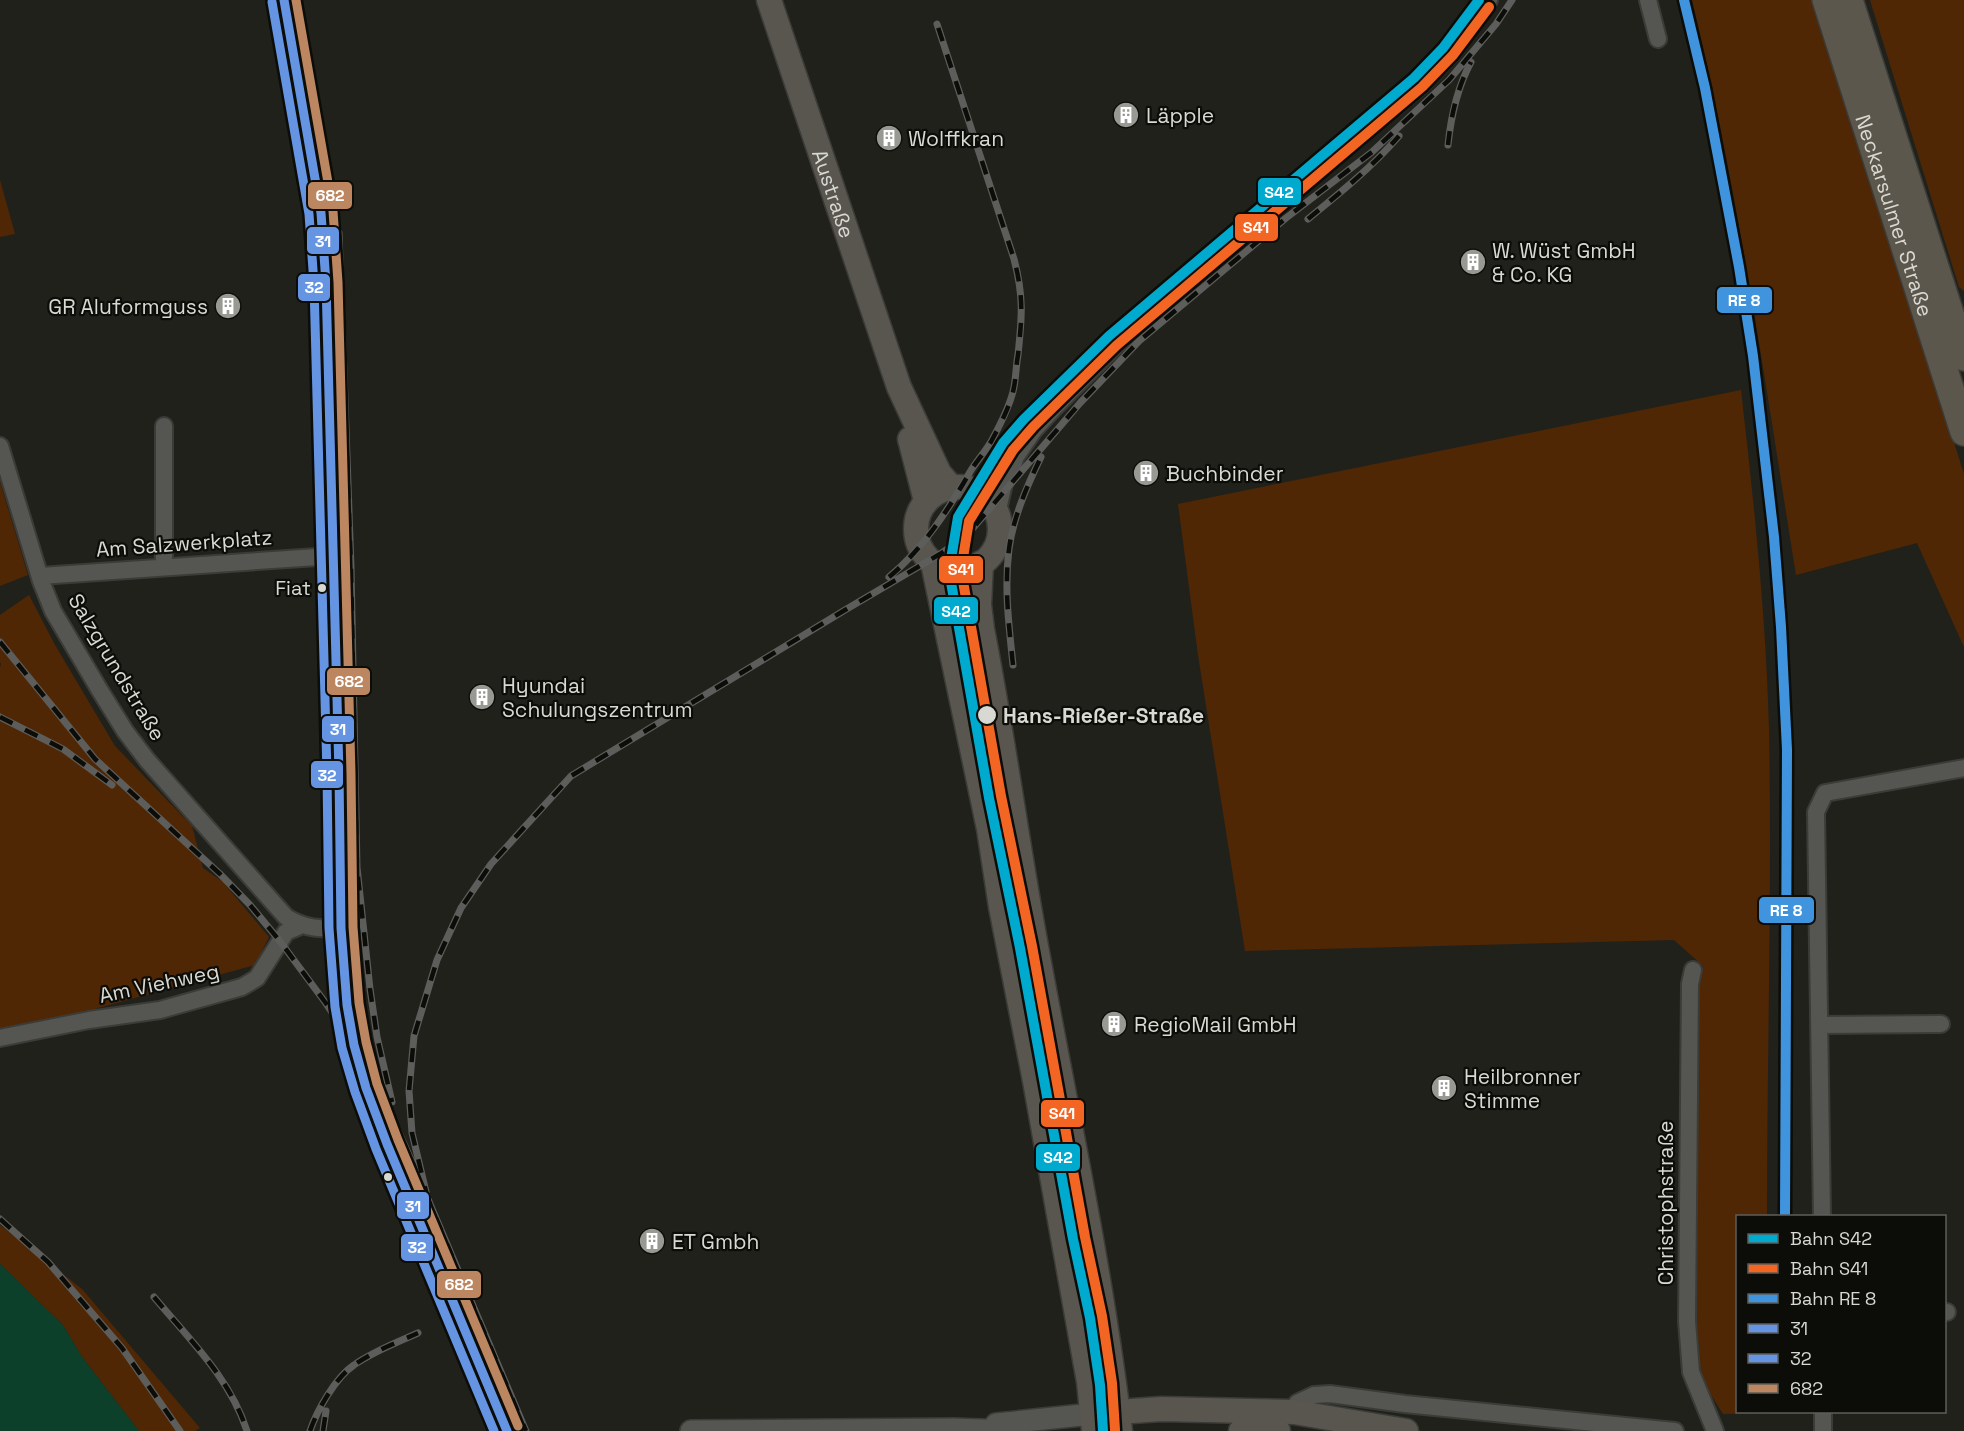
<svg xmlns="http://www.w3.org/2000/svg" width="1964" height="1431" font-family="'Space Grotesk',sans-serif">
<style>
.green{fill:#502705}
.water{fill:#0d402b}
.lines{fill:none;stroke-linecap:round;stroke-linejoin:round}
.minor-casing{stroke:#3b3b37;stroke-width:20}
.tertiary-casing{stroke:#3b3b37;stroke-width:24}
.secondary-casing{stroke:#3b3b37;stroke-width:27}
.primary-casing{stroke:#3b3b37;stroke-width:30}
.minor{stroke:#555551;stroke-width:16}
.tertiary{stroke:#555551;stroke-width:21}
.secondary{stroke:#58564e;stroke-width:24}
.primary{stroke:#5c574c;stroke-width:27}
.rail-casing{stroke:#5d5d5b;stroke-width:7}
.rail{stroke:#0c0c08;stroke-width:4.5;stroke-dasharray:14;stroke-linecap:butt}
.bus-1-casing{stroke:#0c0c08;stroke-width:14}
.bus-2-casing{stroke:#0c0c08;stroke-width:14}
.bus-3-casing{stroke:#0c0c08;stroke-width:14}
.bus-1{stroke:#6594e2;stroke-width:9}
.bus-2{stroke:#6594e2;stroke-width:9}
.bus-3{stroke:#bb8660;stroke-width:9}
.rail-1-casing{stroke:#0c0c08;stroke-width:15}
.rail-2-casing{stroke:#0c0c08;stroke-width:15}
.rail-3-casing{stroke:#0c0c08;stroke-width:15}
.rail-1{stroke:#00a9ce;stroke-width:10}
.rail-2{stroke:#f26522;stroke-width:10}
.rail-3{stroke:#4094de;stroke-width:10}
.bus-dot{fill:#d9d9d3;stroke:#0c0c08;stroke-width:2}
.labels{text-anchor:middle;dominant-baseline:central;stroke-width:4.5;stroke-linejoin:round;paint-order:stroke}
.bus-label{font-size:20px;fill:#d9d9d3;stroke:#0c0c08;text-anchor:end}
.poi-label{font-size:21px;fill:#d9d9d3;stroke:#0c0c08;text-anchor:start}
.street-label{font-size:21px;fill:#d9d9d3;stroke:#0c0c08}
.stop-label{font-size:21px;font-weight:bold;fill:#d9d9d3;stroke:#0c0c08;text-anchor:start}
.line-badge{stroke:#0c0c08;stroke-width:2}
.badge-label{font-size:16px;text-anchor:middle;font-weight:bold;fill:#fff}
</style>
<rect width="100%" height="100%" fill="#21211c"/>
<path class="green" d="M 1692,0 L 1813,0 L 1964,474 L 1964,647 L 1917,543 L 1796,575 C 1765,382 1738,190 1692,0 Z
M 1870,0 L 1964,0 L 1964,291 L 1959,287 Z
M 0,180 L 15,234 L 0,237 Z
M 1741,390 C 1754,503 1766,617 1769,730 C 1772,892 1767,1054 1767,1216 L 1738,1216 L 1738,1412 L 1766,1412 L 1766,1413 L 1723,1414 L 1696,1371 L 1692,1323 L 1695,985 L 1703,966 L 1674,940 L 1245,951 L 1198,655 L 1178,504 Z
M 0,482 L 28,575 L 0,586 Z
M 29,595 L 55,645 L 115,746 L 192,826 L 203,868 L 223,882 L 269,937 L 255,965 L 0,1035 L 0,667 L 1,664 L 0,662 L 0,615 Z
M 1012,837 L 1018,896 L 1009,888 L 1001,839 Z
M 0,1225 L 82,1289 L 200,1428 L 195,1431 L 139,1431 L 82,1357 L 63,1325 L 0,1264 Z"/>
<path class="water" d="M 0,1264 L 63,1325 L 82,1357 L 139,1431 L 0,1431 Z"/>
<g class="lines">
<g class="minor-casing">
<path id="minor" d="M 1648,0 L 1658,39
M 164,426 L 164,567
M 0,446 L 41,581 L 53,611 L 99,689 L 125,731 L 147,760 L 286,917 C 306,929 319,929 341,928
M 971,489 L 984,484 L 1010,463
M 997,514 L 1004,483 L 1013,468 L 1015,458 L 1034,430 L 1054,408 L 1116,345 L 1259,220 L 1420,86 L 1451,54 L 1489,0
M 40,576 L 332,556
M 1693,970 L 1690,984 L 1687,1321 L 1691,1372 L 1715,1431
M 1819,1025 L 1941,1024
M 0,1038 L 89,1020 L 160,1010 L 242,987 L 257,978 L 286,932 L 300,926
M 1822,1216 L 1816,812 L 1825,793 L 1964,768
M 1944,1312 L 1947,1312
M 1294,1412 L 1297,1403 L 1314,1395 L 1330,1394 L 1405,1404 L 1675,1431
M 1823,1431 L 1823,1412"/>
</g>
<g class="tertiary-casing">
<path id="tertiary" d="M 284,0 L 321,213 L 326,283 L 339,774 L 341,928 L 347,1005 L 354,1045 L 366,1088 L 387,1144 L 507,1431
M 996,1424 L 1092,1414
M 691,1431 L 954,1429 L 1011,1431"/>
</g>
<g class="secondary-casing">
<g id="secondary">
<path id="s1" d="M 769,0 L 899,387 L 939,473 L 952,488"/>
<path d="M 910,439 L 926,501"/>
<circle cx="958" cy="529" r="42"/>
<path d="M 933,563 L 989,829 L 1001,907 L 1035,1081 L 1089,1382 L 1094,1431"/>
<path d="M 981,563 L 979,605 L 982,629 C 1003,736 1017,845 1037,952 C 1066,1111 1101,1270 1120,1431"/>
<path d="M 1103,1413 L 1161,1409 L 1294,1412 L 1406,1431"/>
<path d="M 1241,1431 L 1278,1431"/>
</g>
</g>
<g class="primary-casing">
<g id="primary">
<path id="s2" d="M 1826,0 L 1964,432"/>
<path d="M 1849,0 L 1964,357"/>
</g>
</g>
<use href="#minor" class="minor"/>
<use href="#tertiary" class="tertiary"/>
<use href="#secondary" class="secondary"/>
<use href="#primary" class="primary"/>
<g class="rail-casing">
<path id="rail" d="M 1448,145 C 1451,116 1457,88 1471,62
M 1308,219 C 1340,193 1371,168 1399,136
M 339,233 L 351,568 L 357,867 L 370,989 L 377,1037 L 392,1102
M 889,577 C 923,549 948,510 970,472 C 977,460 987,450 993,438 C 1001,423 1011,404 1014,387 C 1016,377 1016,365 1018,355 C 1022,317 1024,297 1014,259 L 937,24
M 0,642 L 95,759 L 220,874 L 250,905 L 279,940 L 325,1002 L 372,1072 L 412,1162
M 1013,665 C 1009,626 1004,588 1009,549 C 1013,518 1027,486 1041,457
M 0,717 L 63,749 L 112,785
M 425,1192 L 526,1431
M 428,1200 L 412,1133 L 409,1091 L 414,1036 L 437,960 L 461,908 L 491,864 L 571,776 L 845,610 L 940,554 L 967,535 L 1080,403 L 1139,341 L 1286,218 L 1372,152 L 1449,80 L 1496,24 L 1512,0
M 0,1219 L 48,1262 L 122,1348 L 180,1431
M 154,1297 C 189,1339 230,1378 247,1431
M 310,1431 C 317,1410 336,1377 354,1365 C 374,1351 396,1343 418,1333
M 323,1431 L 326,1411"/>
</g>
<use href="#rail" class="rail"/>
<g class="bus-1-casing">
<path id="bus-1" d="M 284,0 L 321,213 L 326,283 L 339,774 L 341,928 L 347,1005 L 354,1045 L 366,1088 L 387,1144 L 507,1431"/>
</g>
<g class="bus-2-casing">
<path id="bus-2" d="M 272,2 L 309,214 L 314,284 L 327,774 L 329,928 L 335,1007 L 342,1048 L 355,1092 L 376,1149 L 494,1431"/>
</g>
<g class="bus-3-casing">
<path id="bus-3" d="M 296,0 L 333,211 L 338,282 L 351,774 L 353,927 L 359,1003 L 366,1042 L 377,1084 L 398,1140 L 518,1426"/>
</g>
<use href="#bus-1" class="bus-1"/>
<use href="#bus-2" class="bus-2"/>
<use href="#bus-3" class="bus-3"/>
<g class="rail-1-casing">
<path id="rail-1" d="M 1103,1431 L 1100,1385 L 1090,1318 L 1073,1239 L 1020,948 L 989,798 L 949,571 L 958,517 L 1003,443 L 1024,419 L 1109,336 L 1414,78 L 1443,48 L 1479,0"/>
</g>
<g class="rail-2-casing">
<path id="rail-2" d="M 1115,1430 L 1112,1383 L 1102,1316 L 1085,1237 L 1032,946 L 1001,796 L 961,570 L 969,521 L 1013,450 L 1033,427 L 1117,345 L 1422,87 L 1453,55 L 1489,7"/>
</g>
<g class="rail-3-casing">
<path id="rail-3" d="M 1684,0 L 1705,88 L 1739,267 L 1753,356 L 1774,537 L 1781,627 L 1787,750 L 1785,1216"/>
</g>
<use href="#rail-1" class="rail-1"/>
<use href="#rail-2" class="rail-2"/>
<use href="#rail-3" class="rail-3"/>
</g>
<defs>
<g id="building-disc" transform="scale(1.35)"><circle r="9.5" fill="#999993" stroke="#0c0c08"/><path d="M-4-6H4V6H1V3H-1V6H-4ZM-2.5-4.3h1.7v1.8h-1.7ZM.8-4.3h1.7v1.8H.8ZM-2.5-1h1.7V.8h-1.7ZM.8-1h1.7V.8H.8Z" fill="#fff"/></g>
</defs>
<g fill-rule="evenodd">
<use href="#building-disc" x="1126" y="115"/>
<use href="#building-disc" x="889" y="138"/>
<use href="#building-disc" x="1473" y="262"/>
<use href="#building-disc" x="228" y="306"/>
<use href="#building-disc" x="1146" y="473"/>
<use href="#building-disc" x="482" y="697"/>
<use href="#building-disc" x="1114" y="1024"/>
<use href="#building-disc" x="1444" y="1088"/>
<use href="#building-disc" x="652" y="1241"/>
</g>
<g class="bus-dot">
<circle cx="322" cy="588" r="5"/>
<circle cx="987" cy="715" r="10"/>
<circle cx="388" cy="1177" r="5"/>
</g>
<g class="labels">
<g class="bus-label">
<text x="311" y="588">Fiat</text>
</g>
<g class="poi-label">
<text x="1146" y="115">Läpple</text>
<text x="908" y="138">Wolffkran</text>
<text x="1492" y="250">W. Wüst GmbH<tspan x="1492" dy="24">&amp; Co. KG</tspan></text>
<text x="208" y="306" text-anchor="end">GR Aluformguss</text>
<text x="1166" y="473">Buchbinder</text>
<text x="502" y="685">Hyundai<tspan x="502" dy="24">Schulungszentrum</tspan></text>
<text x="1134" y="1024">RegioMail GmbH</text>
<text x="1464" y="1076">Heilbronner<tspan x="1464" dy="24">Stimme</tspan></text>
<text x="672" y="1241">ET Gmbh</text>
</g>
<g class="street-label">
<text stroke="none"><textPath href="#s1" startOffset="204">Austraße</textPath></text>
<text stroke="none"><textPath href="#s2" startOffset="226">Neckarsulmer Straße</textPath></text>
<text transform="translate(184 543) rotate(-4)">Am Salzwerkplatz</text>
<text transform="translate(117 667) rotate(59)">Salzgrundstraße</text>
<text transform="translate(159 983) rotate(-12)">Am Viehweg</text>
<text transform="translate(1665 1203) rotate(-90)">Christophstraße</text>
</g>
<g class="stop-label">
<text x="1003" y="715">Hans-Rießer-Straße</text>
</g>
</g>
<g class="line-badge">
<rect x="1257" y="177" width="45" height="29" rx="6" fill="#00a9ce"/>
<rect x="307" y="181" width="46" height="29" rx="6" fill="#bb8660"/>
<rect x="1234" y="213" width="45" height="29" rx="6" fill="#f26522"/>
<rect x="306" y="226" width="34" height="29" rx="6" fill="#6594e2"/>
<rect x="297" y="273" width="34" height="29" rx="6" fill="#6594e2"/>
<rect x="1716" y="286" width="57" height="28" rx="6" fill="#4094de"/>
<rect x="938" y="555" width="46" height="29" rx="6" fill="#f26522"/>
<rect x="933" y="596" width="46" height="29" rx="6" fill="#00a9ce"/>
<rect x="326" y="667" width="45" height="29" rx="6" fill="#bb8660"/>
<rect x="321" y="715" width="34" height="28" rx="6" fill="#6594e2"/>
<rect x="310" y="760" width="34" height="29" rx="6" fill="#6594e2"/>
<rect x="1758" y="896" width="57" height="28" rx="6" fill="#4094de"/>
<rect x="1040" y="1099" width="45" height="29" rx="6" fill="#f26522"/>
<rect x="1035" y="1143" width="46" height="29" rx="6" fill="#00a9ce"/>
<rect x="396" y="1191" width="34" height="29" rx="6" fill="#6594e2"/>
<rect x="400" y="1233" width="34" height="29" rx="6" fill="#6594e2"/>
<rect x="436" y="1270" width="46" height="29" rx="6" fill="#bb8660"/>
</g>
<g class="badge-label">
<text x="1279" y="198">S42</text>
<text x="330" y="201">682</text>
<text x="1256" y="233">S41</text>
<text x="323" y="247">31</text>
<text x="314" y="293">32</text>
<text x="1744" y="306">RE 8</text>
<text x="961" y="575">S41</text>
<text x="956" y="617">S42</text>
<text x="349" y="687">682</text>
<text x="338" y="735">31</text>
<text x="327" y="781">32</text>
<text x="1786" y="916">RE 8</text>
<text x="1062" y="1119">S41</text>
<text x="1058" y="1163">S42</text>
<text x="413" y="1212">31</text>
<text x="417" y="1253">32</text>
<text x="459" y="1290">682</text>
</g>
<rect x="1736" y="1215" width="210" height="198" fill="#0c0c08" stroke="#5e5e59" stroke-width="1.5"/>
<rect x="1748" y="1234" width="30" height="9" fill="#00a9ce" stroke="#5e5e59" stroke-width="1.5"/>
<text x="1790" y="1245" font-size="18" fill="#d9d9d3">Bahn S42</text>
<rect x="1748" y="1264" width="30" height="9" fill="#f26522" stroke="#5e5e59" stroke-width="1.5"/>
<text x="1790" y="1275" font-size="18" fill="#d9d9d3">Bahn S41</text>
<rect x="1748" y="1294" width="30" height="9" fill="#4094de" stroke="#5e5e59" stroke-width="1.5"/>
<text x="1790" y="1305" font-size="18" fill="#d9d9d3">Bahn RE 8</text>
<rect x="1748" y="1324" width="30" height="9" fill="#6594e2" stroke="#5e5e59" stroke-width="1.5"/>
<text x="1790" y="1335" font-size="18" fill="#d9d9d3">31</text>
<rect x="1748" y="1354" width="30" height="9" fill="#6594e2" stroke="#5e5e59" stroke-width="1.5"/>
<text x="1790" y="1365" font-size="18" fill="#d9d9d3">32</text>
<rect x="1748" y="1384" width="30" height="9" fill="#bb8660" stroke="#5e5e59" stroke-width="1.5"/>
<text x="1790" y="1395" font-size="18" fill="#d9d9d3">682</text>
</svg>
